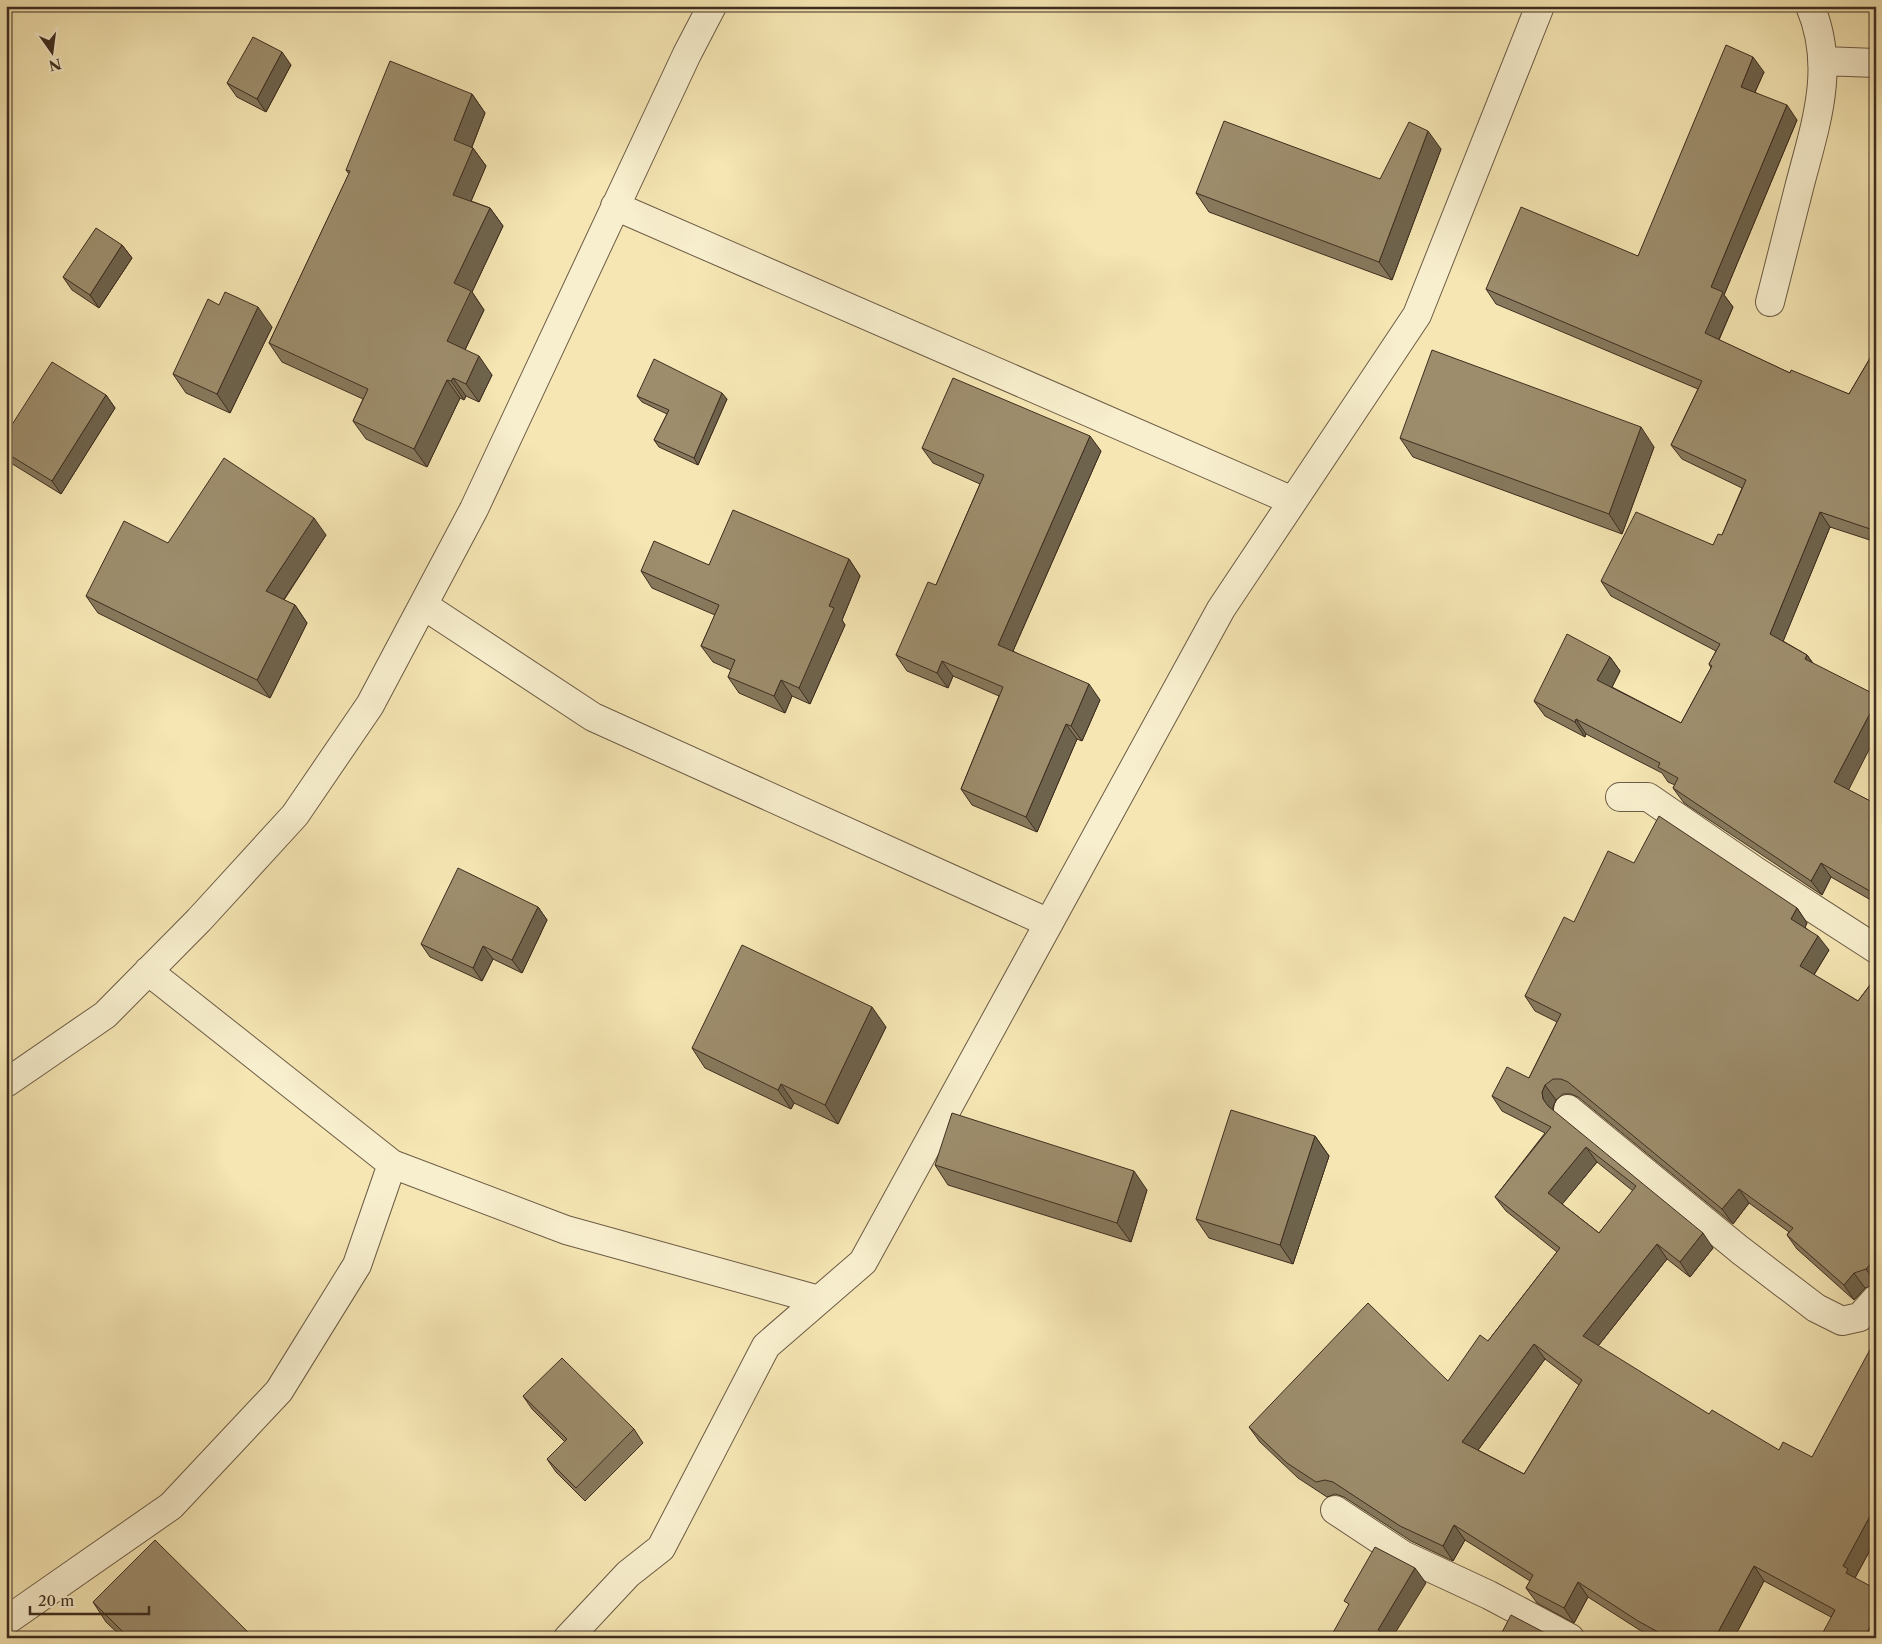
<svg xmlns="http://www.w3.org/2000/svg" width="1882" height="1644" font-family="'Libre Caslon Text',serif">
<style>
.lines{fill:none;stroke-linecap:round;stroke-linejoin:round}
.minor-casing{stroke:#6c5b45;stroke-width:30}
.minor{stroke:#f8efce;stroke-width:28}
.wall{fill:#87795d;stroke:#3e2d20;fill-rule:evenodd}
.shaded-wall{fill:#6e634c;stroke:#3e2d20}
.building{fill:#9d8d6c;stroke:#3e2d20;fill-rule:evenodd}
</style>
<rect width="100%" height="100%" fill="#f5e6b3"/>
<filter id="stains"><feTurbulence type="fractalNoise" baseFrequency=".004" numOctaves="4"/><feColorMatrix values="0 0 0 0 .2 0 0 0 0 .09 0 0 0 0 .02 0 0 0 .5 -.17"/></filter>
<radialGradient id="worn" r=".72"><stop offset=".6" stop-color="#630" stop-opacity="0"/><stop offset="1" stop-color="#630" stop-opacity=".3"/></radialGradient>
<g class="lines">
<g class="minor-casing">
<path id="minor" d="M 1823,61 L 1876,63
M 615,206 L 1293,501
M 1770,302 C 1780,262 1790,223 1800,184 C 1816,123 1836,67 1810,6
M 423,605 L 593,717 L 1049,923
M 1620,797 L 1648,797 L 1757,872 L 1876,949
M 148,971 L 392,1164 L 566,1230 L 819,1300
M 6,1083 L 105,1015 L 199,920 L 295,815 L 370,705 L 474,509 L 687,54 L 712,6
M 1568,1109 L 1740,1250 L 1816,1308 L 1842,1321 L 1860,1317 L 1876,1299
M 1335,1510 L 1403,1555 L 1489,1595 L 1570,1638
M 6,1621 L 171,1506 L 279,1391 L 357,1265 L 392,1164
M 568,1638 L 628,1574 L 661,1548 L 766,1346 L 863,1262 L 1221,609 L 1417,315 L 1540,6"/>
</g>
<use href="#minor" class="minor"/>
</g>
<path class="wall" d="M 291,65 L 266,112 L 237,97 L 227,83 Z
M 1764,72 L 1755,92 L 1797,120 L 1724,295 L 1733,307 L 1719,340 L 1790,373 L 1849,394 L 1876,348 L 1876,542 L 1830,527 L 1783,641 L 1807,655 L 1813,663 L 1848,790 L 1876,804 L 1876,903 L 1831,877 L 1822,895 L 1684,803 L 1673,788 L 1675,785 L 1668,782 L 1662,773 L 1586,734 L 1585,737 L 1545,716 L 1534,701 L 1610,657 L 1620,671 L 1612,687 L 1681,723 L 1711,668 L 1709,664 L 1716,651 L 1611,596 L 1601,581 L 1713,545 L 1722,535 L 1742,488 L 1682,459 L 1671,445 L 1698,389 L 1496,304 L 1486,289 L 1638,256 Z
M 472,94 L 485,113 L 472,147 L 486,166 L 471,201 L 490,208 L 503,226 L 472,292 L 484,310 L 465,350 L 492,375 L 479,402 L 466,396 L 464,400 L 460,398 L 427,467 L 366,439 L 353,421 L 363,399 L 282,362 L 269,343 L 349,174 L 346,170 Z
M 1441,149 L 1392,280 L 1209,212 L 1196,193 L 1380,179 Z
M 122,245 L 132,258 L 99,308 L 72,290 L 63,277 Z
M 272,327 L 230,413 L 186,393 L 173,374 Z
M 106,395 L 115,408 L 61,494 L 6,460 L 6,434 Z
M 637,396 L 727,399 L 698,465 L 659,447 L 654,440 L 667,414 L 642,402 Z
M 1400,438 L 1654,447 L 1622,534 L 1413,457 Z
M 922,448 L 1101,451 L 1013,651 L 1100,700 L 1082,741 L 1077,739 L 1037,832 L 972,805 L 961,789 L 999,696 L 953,676 L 948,688 L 907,671 L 896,655 L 936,585 L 980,484 L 933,463 Z
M 326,535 L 284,600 L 295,605 L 307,623 L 270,698 L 98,613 L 86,596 L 168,543 Z
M 849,559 L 860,576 L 842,620 L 845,625 L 810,704 L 792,696 L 785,713 L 739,693 L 728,677 L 731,670 L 713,662 L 701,646 L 715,615 L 652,588 L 641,571 L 709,565 Z
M 1634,863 L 1797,908 L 1807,923 L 1805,927 L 1829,950 L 1814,975 L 1858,1001 L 1876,977 L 1876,1284 L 1865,1288 L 1854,1300 L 1797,1249 L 1787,1235 L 1789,1232 L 1749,1203 L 1733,1224 L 1578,1097 L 1571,1094 L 1563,1094 L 1556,1100 L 1553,1107 L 1553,1111 L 1713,1248 L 1690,1277 L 1667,1259 L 1598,1346 L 1876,1539 L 1855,1578 L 1831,1617 L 1764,1581 L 1734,1638 L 1652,1638 L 1588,1597 L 1574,1623 L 1537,1603 L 1526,1588 L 1530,1581 L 1465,1540 L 1453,1561 L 1411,1541 L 1344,1497 L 1335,1494 L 1327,1497 L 1298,1478 L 1260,1442 L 1249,1427 L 1448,1381 L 1488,1341 L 1557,1252 L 1506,1211 L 1495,1197 L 1545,1133 L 1502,1111 L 1492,1096 L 1529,1078 L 1557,1022 L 1535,1011 L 1525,996 L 1574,922 ZM 1597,1162 L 1633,1191 L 1599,1233 L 1562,1204 ZM 1545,1359 L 1579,1385 L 1524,1474 L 1478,1450 Z
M 538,907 L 547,920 L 522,973 L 493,959 L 482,981 L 430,957 L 421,944 Z
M 886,1027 L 838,1124 L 794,1103 L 791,1109 L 705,1068 L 692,1048 Z
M 1315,1136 L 1329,1156 L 1293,1264 L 1209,1238 L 1196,1219 Z
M 935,1165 L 1147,1190 L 1131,1242 L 948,1185 Z
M 523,1396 L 634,1429 L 643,1443 L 585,1501 L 556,1472 L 547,1459 L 565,1442 L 532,1409 Z
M 93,1602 L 254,1638 L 123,1638 L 106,1622 Z"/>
<path class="shaded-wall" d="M 282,52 L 291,65 L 266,112 L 257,99 Z
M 1753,57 L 1764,72 L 1751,101 L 1741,87 Z
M 472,94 L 485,113 L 467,159 L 454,140 Z
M 1787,105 L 1797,120 L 1724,295 L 1733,307 L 1715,348 L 1705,333 L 1711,287 Z
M 1428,131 L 1441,149 L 1392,280 L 1379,262 Z
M 473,148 L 486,166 L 466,213 L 453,195 Z
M 490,208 L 503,226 L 472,292 L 484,310 L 460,360 L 447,341 L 454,283 Z
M 122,245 L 132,258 L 99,308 L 90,295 Z
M 258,307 L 272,327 L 230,413 L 217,394 Z
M 479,356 L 492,375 L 479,402 L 466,384 Z
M 453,378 L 466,396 L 464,400 L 451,381 Z
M 447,380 L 460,398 L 427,467 L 414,449 Z
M 722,393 L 727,399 L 698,465 L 694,458 Z
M 106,395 L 115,408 L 61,494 L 52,481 Z
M 1641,427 L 1654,447 L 1622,534 L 1609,514 Z
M 1090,436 L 1101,451 L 1009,660 L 998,645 Z
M 1820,512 L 1830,527 L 1780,649 L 1770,634 Z
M 314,518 L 326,535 L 278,608 L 266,591 Z
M 849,559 L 860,576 L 842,620 L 845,625 L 810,704 L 799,688 L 829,606 Z
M 295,605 L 307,623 L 270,698 L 257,680 Z
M 1807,655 L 1817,670 L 1805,659 Z
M 1610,657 L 1620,671 L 1608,695 L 1597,680 Z
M 942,661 L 953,676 L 948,688 L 937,673 Z
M 781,680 L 792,696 L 785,713 L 774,696 Z
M 1089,684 L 1100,700 L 1082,741 L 1071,726 Z
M 1876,702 L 1876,736 L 1845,797 L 1834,782 Z
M 1576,719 L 1586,734 L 1585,737 L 1575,722 Z
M 1066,724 L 1077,739 L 1037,832 L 1026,817 Z
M 1821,863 L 1831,877 L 1822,895 L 1811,881 Z
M 538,907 L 547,920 L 522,973 L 512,960 Z
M 1797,908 L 1807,923 L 1802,934 L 1791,919 Z
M 1818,936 L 1829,950 L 1810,981 L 1800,966 Z
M 483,946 L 493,959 L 482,981 L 473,968 Z
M 872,1007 L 886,1027 L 838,1124 L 825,1105 Z
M 781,1084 L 794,1103 L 791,1109 L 778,1090 Z
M 1545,1085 L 1556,1100 L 1553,1107 L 1553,1114 L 1543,1099 L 1542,1092 Z
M 1315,1136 L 1329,1156 L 1293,1264 L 1280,1245 Z
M 1586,1147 L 1597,1162 L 1559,1208 L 1548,1193 Z
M 1134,1171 L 1147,1190 L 1131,1242 L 1117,1223 Z
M 1739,1189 L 1749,1203 L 1733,1224 L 1722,1209 Z
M 1703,1233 L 1713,1248 L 1690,1277 L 1680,1262 Z
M 1657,1244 L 1667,1259 L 1594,1351 L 1583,1336 Z
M 1876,1258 L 1876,1283 L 1866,1269 Z
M 1854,1273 L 1865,1288 L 1854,1300 L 1844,1285 Z
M 1534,1344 L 1545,1359 L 1473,1457 L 1462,1442 Z
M 1876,1505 L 1876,1539 L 1855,1578 L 1846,1573 L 1843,1566 Z
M 1454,1525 L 1465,1540 L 1453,1561 L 1443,1546 Z
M 1754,1566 L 1764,1581 L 1734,1638 L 1720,1638 L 1717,1634 Z
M 1415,1568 L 1426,1583 L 1392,1638 L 1383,1638 L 1378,1630 Z
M 1578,1582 L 1588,1597 L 1574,1623 L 1564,1608 Z
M 1876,1616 L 1876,1638 L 1864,1638 Z"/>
<path class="building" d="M 253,37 L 282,52 L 257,99 L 227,83 Z
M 1726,45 L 1753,57 L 1741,87 L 1787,105 L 1711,287 L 1723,292 L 1705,333 L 1790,373 L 1791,370 L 1849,394 L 1876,348 L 1876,531 L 1820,512 L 1770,634 L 1807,655 L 1805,659 L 1876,695 L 1876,702 L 1834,782 L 1876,804 L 1876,892 L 1875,894 L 1821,863 L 1811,881 L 1673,788 L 1678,778 L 1658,767 L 1660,763 L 1576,719 L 1575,722 L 1534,701 L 1567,634 L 1610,657 L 1597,680 L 1681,723 L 1712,666 L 1709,664 L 1720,644 L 1601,581 L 1636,512 L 1713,545 L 1718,534 L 1722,535 L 1746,480 L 1671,445 L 1702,381 L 1486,289 L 1521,207 L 1638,256 Z
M 390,61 L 472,94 L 454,140 L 473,148 L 453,195 L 490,208 L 454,283 L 471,291 L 447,341 L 479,356 L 466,384 L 453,378 L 451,381 L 447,380 L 414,449 L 353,421 L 368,389 L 269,343 L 350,171 L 346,170 Z
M 1224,121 L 1380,179 L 1409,122 L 1428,131 L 1379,262 L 1196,193 Z
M 96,228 L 122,245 L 90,295 L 63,277 Z
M 225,292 L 258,307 L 217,394 L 173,374 L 208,299 L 219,305 Z
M 1432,350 L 1641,427 L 1609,514 L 1400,438 Z
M 654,359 L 722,393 L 694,458 L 654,440 L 669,410 L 637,396 Z
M 52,362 L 106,395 L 52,481 L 6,453 L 6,434 Z
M 953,378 L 1090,436 L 998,645 L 1089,684 L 1071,726 L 1066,724 L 1026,817 L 961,789 L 1003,687 L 942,661 L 937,673 L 896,655 L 928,582 L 936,585 L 984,475 L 922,448 Z
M 224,458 L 314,518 L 266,591 L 295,605 L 257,680 L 86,596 L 124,521 L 168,543 Z
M 733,510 L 849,559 L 829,606 L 834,608 L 799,688 L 781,680 L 774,696 L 728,677 L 735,660 L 701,646 L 719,605 L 641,571 L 654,541 L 709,565 Z
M 1659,816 L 1797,908 L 1791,919 L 1818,936 L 1800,966 L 1858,1001 L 1876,977 L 1876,1258 L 1866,1269 L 1854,1273 L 1844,1285 L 1787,1235 L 1793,1228 L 1739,1189 L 1722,1209 L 1568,1082 L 1561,1079 L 1553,1079 L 1545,1085 L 1542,1092 L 1543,1099 L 1548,1106 L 1703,1233 L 1680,1262 L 1657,1244 L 1583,1336 L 1709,1414 L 1712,1410 L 1779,1450 L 1783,1442 L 1812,1457 L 1873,1344 L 1876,1345 L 1876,1505 L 1843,1566 L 1848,1569 L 1846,1573 L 1876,1589 L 1876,1616 L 1864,1638 L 1820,1638 L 1835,1610 L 1754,1566 L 1717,1634 L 1725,1638 L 1669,1638 L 1638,1621 L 1578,1582 L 1564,1608 L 1526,1588 L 1533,1575 L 1454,1525 L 1443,1546 L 1400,1526 L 1333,1482 L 1325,1480 L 1316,1482 L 1287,1463 L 1249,1427 L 1368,1303 L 1448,1381 L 1480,1335 L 1488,1341 L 1560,1248 L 1495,1197 L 1551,1127 L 1492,1096 L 1507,1067 L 1529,1078 L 1561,1014 L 1525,996 L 1564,917 L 1574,922 L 1608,851 L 1634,863 ZM 1586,1147 L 1636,1186 L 1599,1233 L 1548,1193 ZM 1534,1344 L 1582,1380 L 1524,1474 L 1462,1442 Z
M 458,868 L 538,907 L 512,960 L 483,946 L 473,968 L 421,944 Z
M 742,945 L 872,1007 L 825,1105 L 781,1084 L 778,1090 L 692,1048 Z
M 1231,1110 L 1315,1136 L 1280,1245 L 1196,1219 Z
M 952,1113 L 1134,1171 L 1117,1223 L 935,1165 Z
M 562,1358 L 634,1429 L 576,1488 L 547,1459 L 567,1439 L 523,1396 Z
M 155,1540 L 254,1638 L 129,1638 L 93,1602 Z
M 1375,1547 L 1415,1568 L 1378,1630 L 1391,1638 L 1330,1638 L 1349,1604 L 1344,1601 Z
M 1511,1615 L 1549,1635 L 1548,1638 L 1499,1638 Z"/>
<rect width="1882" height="1644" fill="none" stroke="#f5e6b3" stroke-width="25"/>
<rect x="8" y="8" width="1867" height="1629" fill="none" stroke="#3e2d20" stroke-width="2.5"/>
<rect x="12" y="12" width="1857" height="1619" fill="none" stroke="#3e2d20"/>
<g transform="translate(52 52) rotate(166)" stroke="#f8efce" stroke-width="4" paint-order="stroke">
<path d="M0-4L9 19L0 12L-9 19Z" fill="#3e2d20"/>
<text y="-8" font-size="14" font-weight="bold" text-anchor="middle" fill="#3e2d20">N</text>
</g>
<path d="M30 1606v8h119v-8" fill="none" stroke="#3e2d20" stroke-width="2.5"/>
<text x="38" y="1606" font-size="15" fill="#3e2d20" stroke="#f8efce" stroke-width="4" paint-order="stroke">20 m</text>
<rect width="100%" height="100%" filter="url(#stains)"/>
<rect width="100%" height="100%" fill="url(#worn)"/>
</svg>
